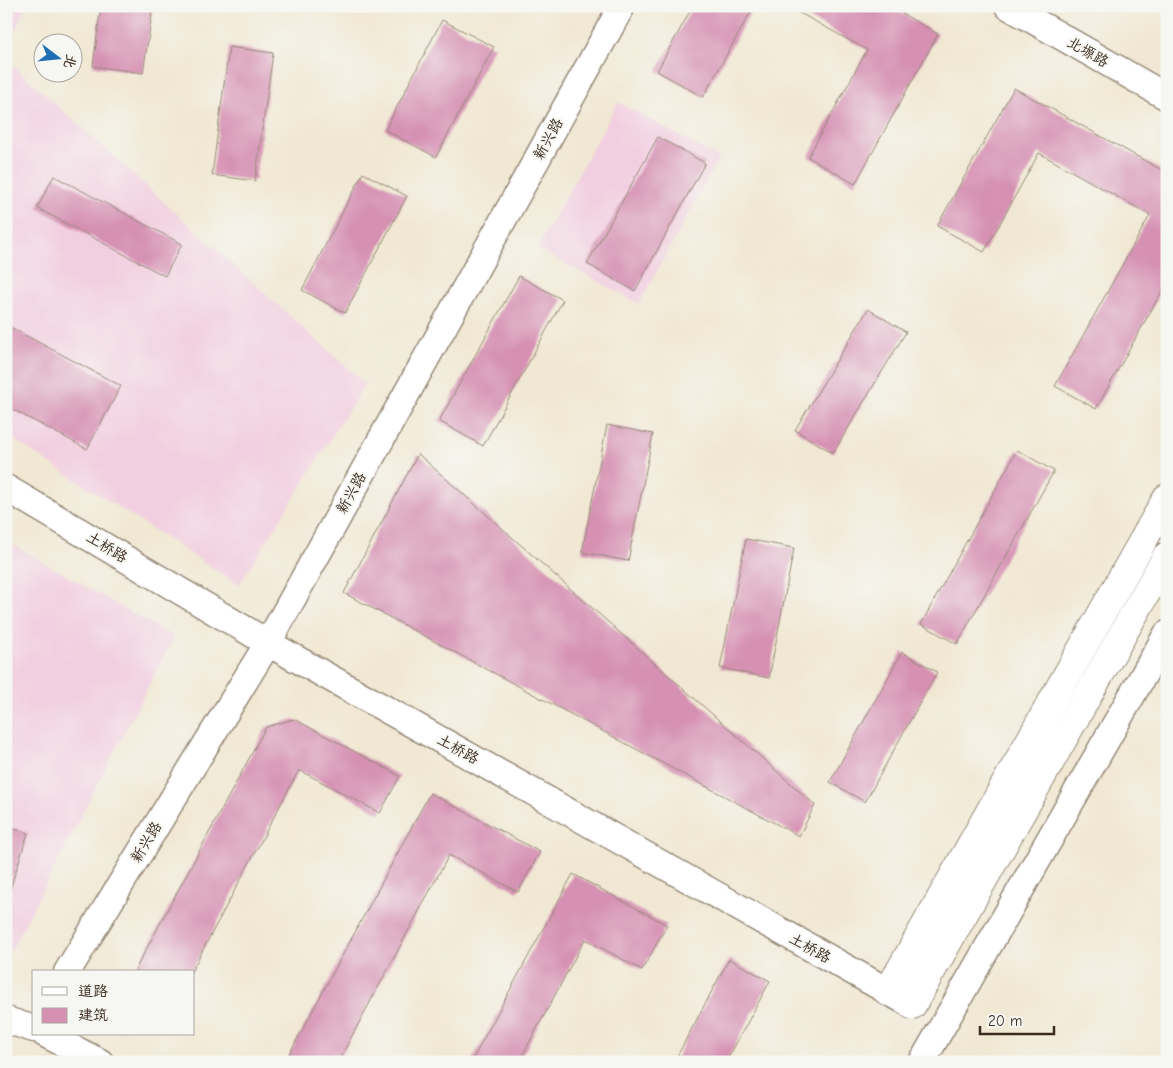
<svg xmlns="http://www.w3.org/2000/svg" width="1173" height="1068" font-family="'Comic Neue','LXGW WenKai TC',sans-serif">
<style>
.built{fill:#f2cfe0}
.building{fill:#d590b2}
.lines{fill:none;stroke-linecap:round;stroke-linejoin:round}
.minor-casing{stroke:#968978;stroke-width:29}
.major-casing{stroke:#968978;stroke-width:30}
.minor{stroke:#fff;stroke-width:26}
.major{stroke:#fff;stroke-width:28}
.labels{text-anchor:middle;dominant-baseline:central;stroke-width:4;stroke-linejoin:round;paint-order:stroke}
.street-label{font-size:15px;fill:#3b2a1e;stroke:#f6f6f2}
</style>
<rect width="100%" height="100%" fill="#f6f6f2"/>
<filter id="ink" filterUnits="userSpaceOnUse"><feTurbulence type="fractalNoise" baseFrequency=".02" numOctaves="2"/><feDisplacementMap in="SourceGraphic" scale="10" xChannelSelector="R" yChannelSelector="G"/><feConvolveMatrix kernelMatrix="1 2 1 2 8 2 1 2 1" color-interpolation-filters="sRGB"/></filter>
<filter id="wash" filterUnits="userSpaceOnUse"><feTurbulence type="fractalNoise" baseFrequency=".0096" numOctaves="4" result="noise"/><feDisplacementMap in="SourceGraphic" scale="20" xChannelSelector="R" yChannelSelector="G"/><feGaussianBlur stdDeviation="1.12" result="paint"/><feColorMatrix in="noise" values="0 0 0 0 0 0 0 0 0 0 0 0 0 0 0 0 0 1.4 0 .05"/><feComposite in="paint" operator="in"/></filter>
<g filter="url(#wash)">
<rect width="100%" height="100%" fill="#f1e8d3"/>
<path class="built" d="M 6,6 L 26,6 L 6,51 Z
M 6,59 L 365,384 L 239,585 L 6,435 Z
M 618,102 L 719,158 L 639,304 L 537,248 Z
M 6,541 L 174,637 L 6,960 Z"/>
<g id="blocks">
<path class="building" d="M 101,6 L 153,6 L 143,73 L 93,66 Z
M 693,6 L 754,6 L 703,97 L 657,71 Z
M 787,6 L 889,6 L 938,34 L 855,184 L 808,157 L 867,50 Z
M 442,20 L 494,47 L 436,157 L 385,130 Z
M 229,47 L 273,53 L 255,181 L 212,175 Z
M 1014,88 L 1167,173 L 1167,282 L 1096,409 L 1055,386 L 1150,215 L 1039,153 L 984,252 L 937,226 Z
M 658,137 L 705,163 L 635,291 L 587,264 Z
M 363,173 L 407,196 L 345,313 L 302,290 Z
M 54,176 L 182,244 L 165,276 L 37,208 Z
M 519,276 L 563,300 L 483,446 L 439,421 Z
M 868,309 L 906,332 L 833,453 L 795,430 Z
M 6,325 L 121,386 L 87,449 L 6,406 Z
M 607,425 L 653,434 L 628,561 L 582,552 Z
M 1017,450 L 1054,471 L 957,644 L 921,624 Z
M 418,454 L 815,805 L 799,836 L 344,593 Z
M 746,539 L 794,548 L 769,678 L 720,668 Z
M 902,652 L 937,672 L 865,802 L 830,782 Z
M 294,719 L 400,776 L 380,813 L 299,770 L 191,972 L 134,972 L 266,727 Z
M 430,793 L 540,852 L 518,892 L 449,855 L 338,1062 L 285,1062 Z
M 6,826 L 28,833 L 7,899 L 6,899 Z
M 573,874 L 667,925 L 642,970 L 585,939 L 519,1062 L 471,1062 Z
M 729,959 L 770,981 L 726,1062 L 674,1062 Z"/>
</g>
</g>
<g filter="url(#ink)">
<use href="#blocks" fill-opacity="0" stroke="#968978" stroke-width="1"/>
<g class="lines">
<g class="minor-casing">
<path id="minor" d="M 1008,6 L 1167,97
M 6,488 L 268,643 L 907,1002
M 67,972 L 268,643 L 622,6
M 6,1020 L 34,1029
M 45,1034 L 100,1062
M 922,1062 L 1167,634"/>
</g>
<g class="major-casing">
<path id="major" d="M 888,992 L 1167,498
M 912,1005 L 1167,556"/>
</g>
<use href="#minor" class="minor"/>
<use href="#major" class="major"/>
</g>
</g>
<g class="labels">
<g class="street-label">
<text transform="translate(1088 52) rotate(30)">北塬路</text>
<text transform="translate(548 139) rotate(-61)">新兴路</text>
<text transform="translate(351 493) rotate(-61)">新兴路</text>
<text transform="translate(107 547) rotate(31)">土桥路</text>
<text transform="translate(458 749) rotate(29)">土桥路</text>
<text transform="translate(146 842) rotate(-59)">新兴路</text>
<text transform="translate(810 948) rotate(29)">土桥路</text>
</g>
</g>
<rect width="1173" height="1068" fill="none" stroke="#f6f6f2" stroke-width="25"/>
<rect x="32" y="970" width="162" height="65" fill="#f6f6f2" stroke="#aba49d"/>
<rect x="42" y="987" width="25" height="8" fill="#ffffff" stroke="#aba49d"/>
<text x="78" y="996" font-size="15" fill="#3b2a1e">道路</text>
<rect x="42" y="1008" width="25" height="15" fill="#d590b2" stroke="#aba49d"/>
<text x="78" y="1020" font-size="15" fill="#3b2a1e">建筑</text>
<g transform="translate(58 58) rotate(106)"><circle r="24" fill="#f6f6f2" stroke="#aba49d"/>
<path d="M0-4L9 19L0 12L-9 19Z" fill="#1f6fb2"/>
<text y="-8" font-size="14" font-weight="bold" text-anchor="middle" fill="#3b2a1e">北</text>
</g>
<path d="M980 1026v8h74v-8" fill="none" stroke="#3b2a1e" stroke-width="2.5"/>
<text x="988" y="1026" font-size="15" fill="#3b2a1e" stroke="#f6f6f2" stroke-width="4" paint-order="stroke">20 m</text>
</svg>
